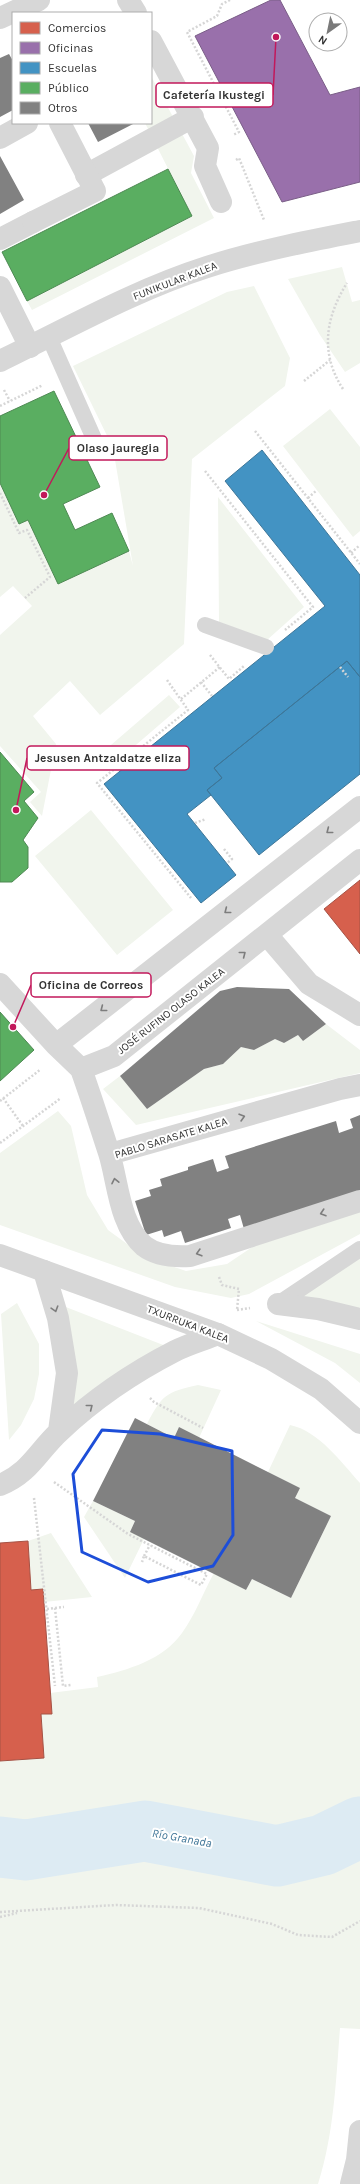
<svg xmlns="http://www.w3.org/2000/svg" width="360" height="2184" font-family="Karla,sans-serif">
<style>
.green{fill:#f1f5ed}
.shops{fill:#d6604d;stroke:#a55245}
.offices{fill:#9970ab;stroke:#7a5e87}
.schools{fill:#4393c3;stroke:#3e7698}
.public{fill:#5aae61;stroke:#4e8953}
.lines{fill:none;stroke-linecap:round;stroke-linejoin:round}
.river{stroke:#ddebf3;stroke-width:61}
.building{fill:#818181}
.path{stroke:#d6d6d6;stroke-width:2.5;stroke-dasharray:2 2;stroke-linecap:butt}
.service{stroke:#d7d7d7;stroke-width:16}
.pedestrian{stroke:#d7d7d7;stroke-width:22}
.minor{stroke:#d7d7d7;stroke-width:22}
.tertiary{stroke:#d7d7d7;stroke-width:22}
.oneway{stroke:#7d7d7d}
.marked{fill:none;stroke:#1d4ed8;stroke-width:3;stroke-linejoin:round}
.labels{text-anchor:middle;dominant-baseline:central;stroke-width:4;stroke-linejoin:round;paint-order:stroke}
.street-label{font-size:11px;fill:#333;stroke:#fff}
.water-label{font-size:12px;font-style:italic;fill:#3f7597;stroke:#fff}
.leader{fill:none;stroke:#c2185b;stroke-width:1.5}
.callout-dot{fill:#c2185b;stroke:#fff;stroke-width:1.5}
.callout{fill:#fff;stroke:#c2185b;stroke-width:1.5}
.callout-label{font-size:12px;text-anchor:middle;font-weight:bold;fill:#333}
</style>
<rect width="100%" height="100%" fill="#fff"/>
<path class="green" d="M 151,76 L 194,156 L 191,173 L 214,218 L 32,310 L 27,301 L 192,216 L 145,123 L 151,123 Z
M 342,267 L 352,302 L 360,300 L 360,363 L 345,372 L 320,335 L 288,279 Z
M 254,286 L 290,358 L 285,386 L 192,459 L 184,644 L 100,715 L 70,681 L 33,716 L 56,744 L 42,816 L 30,802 L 41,792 L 0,746 L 0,635 L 32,606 L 13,586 L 0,597 L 0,483 L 28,520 L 58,584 L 129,551 L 133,566 L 113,448 L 73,366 L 227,292 Z
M 330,409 L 360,447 L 360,531 L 353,537 L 283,446 Z
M 218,497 L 304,607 L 267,640 L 219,622 Z
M 169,695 L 180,707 L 115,763 L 104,751 Z
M 91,810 L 173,910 L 117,955 L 35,856 Z
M 326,1024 L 360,1050 L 360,1073 L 136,1125 L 103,1089 L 120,1076 L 147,1109 L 204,1069 L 223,1064 L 241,1047 L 254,1050 L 275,1039 L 284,1043 L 298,1035 L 303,1041 Z
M 58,1111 L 71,1126 L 87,1195 L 108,1230 L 145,1257 L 186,1271 L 227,1264 L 282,1227 L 360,1201 L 360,1234 L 249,1294 L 231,1298 L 175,1287 L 0,1225 L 0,1153 Z
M 360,1249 L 360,1307 L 355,1317 L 278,1304 Z
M 53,1302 L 176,1350 L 59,1431 Z
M 17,1303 L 39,1344 L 39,1374 L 34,1399 L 21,1425 L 9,1440 L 1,1314 Z
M 256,1321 L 360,1354 L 360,1383 L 335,1363 Z
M 198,1385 L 221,1390 L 199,1438 L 179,1427 L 174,1438 L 147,1424 C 162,1395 166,1392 198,1385 Z
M 290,1425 C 319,1431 341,1462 360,1483 L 360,1827 L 323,1845 L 277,1856 L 145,1831 L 26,1850 L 0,1847 L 0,1761 L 44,1758 L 41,1714 L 52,1714 L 50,1693 L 98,1687 L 97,1677 C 128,1670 163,1660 182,1633 C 195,1615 203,1593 214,1573 L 246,1590 L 252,1579 L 291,1598 L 331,1516 L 295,1498 L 300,1488 L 268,1472 Z
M 93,1501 L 135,1521 L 130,1532 L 144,1539 L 125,1578 L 84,1517 Z
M 51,1533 L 92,1597 L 44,1602 L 43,1589 L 31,1590 L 28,1541 Z
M 360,1838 L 360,2029 L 340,2028 C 336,2080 334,2134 318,2184 L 0,2184 L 0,1858 L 30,1860 L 148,1843 L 279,1865 L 327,1855 Z"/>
<path class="shops" d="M 360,880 L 360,954 L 324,909 Z
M 28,1541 L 31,1590 L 43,1589 L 52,1714 L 41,1714 L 44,1758 L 0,1761 L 0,1543 Z"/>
<path class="offices" d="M 271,0 L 280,0 L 330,95 L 360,87 L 360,182 L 282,202 L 195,36 Z"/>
<path class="schools" d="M 262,450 L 360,575 L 360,677 L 347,661 L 214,768 L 222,778 L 207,790 L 211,795 L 187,814 L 236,875 L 201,903 L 104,784 L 325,606 L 225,481 Z
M 347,661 L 360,677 L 360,774 L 259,855 L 207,790 L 222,778 L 214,768 Z"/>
<path class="public" d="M 168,169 L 192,216 L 27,301 L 2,252 Z
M 54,391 L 100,487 L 63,504 L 75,530 L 112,513 L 129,551 L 58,584 L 28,520 L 19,524 L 0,483 L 0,416 Z
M 0,752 L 34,792 L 24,801 L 38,818 L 23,840 L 28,847 L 28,868 L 12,882 L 0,882 Z
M 0,1012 L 34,1050 L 0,1081 Z"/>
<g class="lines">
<path class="river" d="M 0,1847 L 26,1850 L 145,1831 L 277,1856 L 323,1845 L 360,1827"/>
</g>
<path class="building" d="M 9,54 L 13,61 L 13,110 L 0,117 L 0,58 Z
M 88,123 L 135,123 L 98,142 Z
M 0,156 L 24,200 L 0,214 Z
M 237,987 L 289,989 L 326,1024 L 303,1041 L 298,1035 L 284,1043 L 275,1039 L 254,1050 L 241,1047 L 223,1064 L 204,1069 L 147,1109 L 120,1076 L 220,991 Z
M 360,1115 L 360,1193 L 244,1229 L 240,1215 L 228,1219 L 231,1228 L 185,1243 L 181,1231 L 164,1237 L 162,1230 L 146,1235 L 135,1201 L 151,1196 L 149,1190 L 162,1186 L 160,1179 L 188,1170 L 188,1167 L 213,1159 L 217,1172 L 229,1168 L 225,1156 L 336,1121 L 339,1133 L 353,1128 L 350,1119 Z
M 135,1418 L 174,1438 L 179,1427 L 268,1472 L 300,1488 L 295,1498 L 331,1516 L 291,1598 L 252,1579 L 246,1590 L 130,1532 L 135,1521 L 93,1501 Z"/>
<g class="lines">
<path class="path" d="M 230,0 L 222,4 L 217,16 L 187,32 L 239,132 L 233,135
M 236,160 L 239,158 L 264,220
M 304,381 L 330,360
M 343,389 C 320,354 325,318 347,283
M 4,390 L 10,401
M 0,406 L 43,385
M 255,431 L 360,564
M 205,471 L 313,607 L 285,630
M 0,493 L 19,533 L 27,530 L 50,577 L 25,598
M 308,498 L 317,490
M 351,553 L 360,545
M 210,655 L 229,679 L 244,666
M 340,667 L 348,677
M 167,680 L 188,710 L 97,783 L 191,898
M 201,682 L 212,696
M 181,699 L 220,667
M 195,823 L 206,819
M 224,849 L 232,859 L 227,863
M 3,1098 L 23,1126
M 0,1101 L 41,1069
M 0,1143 L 61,1098
M 219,1277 L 222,1285 L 239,1289 L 237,1310
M 237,1310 L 250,1308
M 150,1398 L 154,1402 L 203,1428
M 54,1482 L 128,1534 L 207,1574 L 201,1585 L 144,1556 L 142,1562
M 34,1498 L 55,1686
M 144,1556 L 150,1545
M 55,1608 L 64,1607
M 47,1609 L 55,1608 L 63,1686 L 71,1685
M 0,1912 L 116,1905 L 199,1908 L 272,1924 L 298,1935 L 332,1937 L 360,1921
M 0,1917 L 17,1913"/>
<path class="service" d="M 49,337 L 99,450
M 205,625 L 266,647
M 278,1304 L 360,1249"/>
<path class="pedestrian" d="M 128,0 L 136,13
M 151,41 L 208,148 L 205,166 L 221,202
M 86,175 L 193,117
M 0,239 L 33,222
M 0,287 L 30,347"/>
<path class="minor" d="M 0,18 L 39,0
M 0,138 L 27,123
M 33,222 L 95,191 L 60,123
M 267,935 L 309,984 L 360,1015
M 0,984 L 56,1045 L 81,1069 L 114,1056 L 360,860
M 56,1045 L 360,807
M 81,1069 C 91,1097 100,1125 109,1153 C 118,1181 119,1225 144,1246 C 157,1256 174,1257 190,1256 L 360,1201
M 110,1154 L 340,1089 L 360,1085
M 44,1271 L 58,1318 L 67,1373 L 59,1431
M 278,1304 L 318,1309 L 360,1319
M 0,1485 C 30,1473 38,1451 60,1431 C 94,1399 134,1372 175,1351 C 189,1344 204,1340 218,1334
M 351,2184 L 357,2160 L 360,2131"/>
<path class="tertiary" d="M 0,361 C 68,328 135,290 207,267 C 257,251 309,241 360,231
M 0,1255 L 218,1334 L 271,1359 L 321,1389 L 360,1423"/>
</g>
<defs><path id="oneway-chevron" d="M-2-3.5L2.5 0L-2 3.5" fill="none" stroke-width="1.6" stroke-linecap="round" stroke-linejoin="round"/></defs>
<g class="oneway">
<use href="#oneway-chevron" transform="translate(329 831) rotate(142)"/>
<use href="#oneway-chevron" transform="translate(227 911) rotate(142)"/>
<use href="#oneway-chevron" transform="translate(243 954) rotate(-38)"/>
<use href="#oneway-chevron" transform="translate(103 1009) rotate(142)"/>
<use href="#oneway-chevron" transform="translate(242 1117) rotate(-16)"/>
<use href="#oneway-chevron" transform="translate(115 1181) rotate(-102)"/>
<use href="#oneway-chevron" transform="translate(323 1213) rotate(162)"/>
<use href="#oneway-chevron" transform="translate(199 1253) rotate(164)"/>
<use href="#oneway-chevron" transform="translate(55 1309) rotate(73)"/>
<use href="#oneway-chevron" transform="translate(90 1407) rotate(-38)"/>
</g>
<path class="marked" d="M 102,1430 L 160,1434 L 232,1451 L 233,1535 L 213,1566 L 148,1582 L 82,1552 L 73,1474 Z"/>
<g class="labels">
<g class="street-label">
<text transform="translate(175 281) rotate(-21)">FUNIKULAR KALEA</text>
<text transform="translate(171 1011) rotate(-38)">JOSÉ RUFINO OLASO KALEA</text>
<text transform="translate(171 1138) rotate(-17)">PABLO SARASATE KALEA</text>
<text transform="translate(188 1324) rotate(21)">TXURRUKA KALEA</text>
</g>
<g class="water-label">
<text transform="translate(182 1838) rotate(10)">Río Granada</text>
</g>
</g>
<path class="leader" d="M276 37L273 95M44 495L69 448M16 810L27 758M13 1027L31 985"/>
<g class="callout-dot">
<circle cx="276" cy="37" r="4"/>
<circle cx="44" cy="495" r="4"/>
<circle cx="16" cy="810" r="4"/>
<circle cx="13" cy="1027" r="4"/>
</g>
<g class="callout">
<rect x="156" y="83" width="117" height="24" rx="4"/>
<rect x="69" y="436" width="98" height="24" rx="4"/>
<rect x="27" y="746" width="162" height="24" rx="4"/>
<rect x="31" y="973" width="120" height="24" rx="4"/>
</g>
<g class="callout-label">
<text x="214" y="99">Cafetería Ikustegi</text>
<text x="118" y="452">Olaso jauregia</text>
<text x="108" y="762">Jesusen Antzaldatze eliza</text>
<text x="91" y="989">Oficina de Correos</text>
</g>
<rect x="12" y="12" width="140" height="112" fill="#ffffff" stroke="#adadad"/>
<rect x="20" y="22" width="20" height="12" fill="#d6604d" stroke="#adadad"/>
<text x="48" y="32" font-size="12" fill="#333333">Comercios</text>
<rect x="20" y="42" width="20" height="12" fill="#9970ab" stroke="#adadad"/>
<text x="48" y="52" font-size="12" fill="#333333">Oficinas</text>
<rect x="20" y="62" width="20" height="12" fill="#4393c3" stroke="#adadad"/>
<text x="48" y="72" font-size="12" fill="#333333">Escuelas</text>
<rect x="20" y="82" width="20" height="12" fill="#5aae61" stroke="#adadad"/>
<text x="48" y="92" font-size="12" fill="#333333">Público</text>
<rect x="20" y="102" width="20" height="12" fill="#818181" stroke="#adadad"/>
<text x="48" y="112" font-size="12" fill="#333333">Otros</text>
<g transform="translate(328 32) rotate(213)"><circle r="19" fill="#ffffff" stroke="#adadad"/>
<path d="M0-3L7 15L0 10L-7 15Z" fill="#7a7a7a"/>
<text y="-6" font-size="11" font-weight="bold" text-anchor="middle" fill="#333333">N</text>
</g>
</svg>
